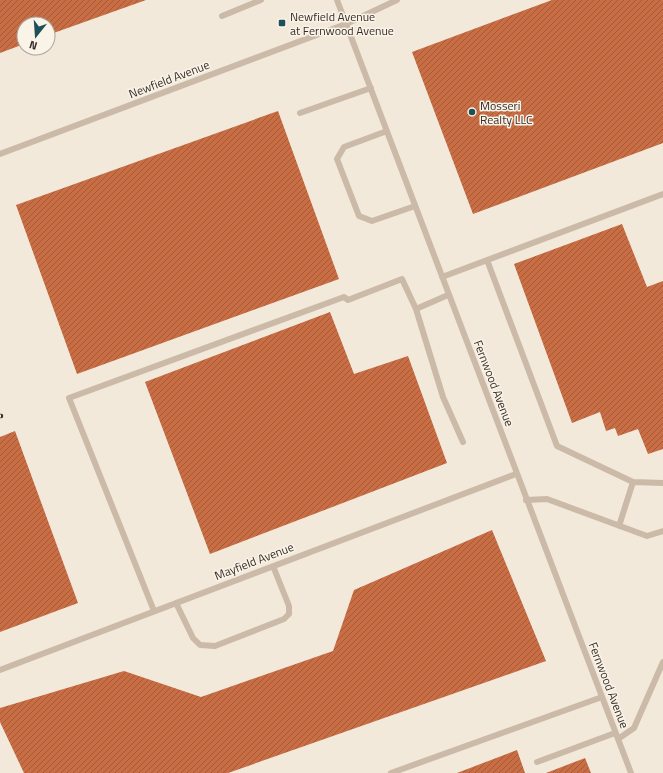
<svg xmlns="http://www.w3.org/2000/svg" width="663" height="773" font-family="'Titillium Web',sans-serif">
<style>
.building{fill:url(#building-hatch)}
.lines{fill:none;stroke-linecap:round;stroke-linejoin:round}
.lane{stroke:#cbbaa7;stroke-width:6}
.rail-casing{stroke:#372e28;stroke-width:4.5}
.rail{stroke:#faf3e8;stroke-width:3;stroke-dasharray:9;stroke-linecap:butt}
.poi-dot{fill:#1d5159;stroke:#faf3e8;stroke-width:1.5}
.labels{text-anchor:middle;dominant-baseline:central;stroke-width:3;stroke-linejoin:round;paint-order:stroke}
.poi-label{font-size:12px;fill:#372e28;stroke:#faf3e8;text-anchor:start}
.street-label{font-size:12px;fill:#372e28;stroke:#faf3e8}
</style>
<defs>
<pattern id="building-hatch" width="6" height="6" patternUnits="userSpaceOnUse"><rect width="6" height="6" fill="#c86d44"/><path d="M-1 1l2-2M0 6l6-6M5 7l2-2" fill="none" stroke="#a35a39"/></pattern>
</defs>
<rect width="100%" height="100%" fill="#f2e9db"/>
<path class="building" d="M 0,0 L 146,0 L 48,35 L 48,24 L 24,24 L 24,44 L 0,53 Z
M 552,0 L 663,0 L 663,143 L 473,214 L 412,52 Z
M 278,111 L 339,279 L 77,374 L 16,205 Z
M 622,224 L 647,287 L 663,281 L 663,449 L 648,454 L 638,429 L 618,436 L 615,428 L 606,431 L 600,412 L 572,423 L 514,264 Z
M 330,312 L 354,374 L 408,356 L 447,463 L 210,554 L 145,382 Z
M 15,431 L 78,603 L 0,632 L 0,437 Z
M 492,530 L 546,661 L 228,773 L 24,773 L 0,722 L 0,708 L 124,671 L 201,697 L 333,651 L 354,590 Z
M 517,750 L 525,773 L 457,773 Z
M 585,758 L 591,773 L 546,773 Z"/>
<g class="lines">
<path class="lane" d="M 337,0 L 631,773
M 222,16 L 261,0
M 300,113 L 371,88
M 387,131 L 344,147 L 337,159 L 359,216 L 372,221 L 415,206
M 0,154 L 346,24 L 397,0
M 487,260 L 557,446 L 633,482 L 619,526
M 442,277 L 663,194
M 448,295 L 416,309 L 443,397 L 463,442
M 633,482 L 663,483
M 526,500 L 547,499 L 647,536 L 663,531
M 176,603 L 193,638 L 200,645 L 215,646 L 284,619 L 289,614 L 289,606 L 273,566
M 154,611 L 69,398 L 344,297 L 348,300 L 402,279 L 416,309
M 0,670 L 516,474
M 618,739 L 634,728 L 663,662
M 537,762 L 615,733
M 391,773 L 602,697"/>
<g class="rail-casing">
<path id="rail" d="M 0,416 L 1,416"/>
</g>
<use href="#rail" class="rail"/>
</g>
<g class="poi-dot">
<rect x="278" y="19" width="8" height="8" rx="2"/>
<circle cx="472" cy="112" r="4"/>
</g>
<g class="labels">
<g class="poi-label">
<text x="290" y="16">Newfield Avenue<tspan x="290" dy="14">at Fernwood Avenue</tspan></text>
<text x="480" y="105">Mosseri<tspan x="480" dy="14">Realty LLC</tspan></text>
</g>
<g class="street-label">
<text transform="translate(169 79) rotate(-21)">Newfield Avenue</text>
<text transform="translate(494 383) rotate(69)">Fernwood Avenue</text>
<text transform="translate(254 561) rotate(-21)">Mayfield Avenue</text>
<text transform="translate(609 685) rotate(69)">Fernwood Avenue</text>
</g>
</g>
<g transform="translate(36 36) rotate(197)"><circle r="19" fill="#faf3e8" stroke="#aca49b"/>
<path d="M0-3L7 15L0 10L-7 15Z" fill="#1d5159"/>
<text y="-6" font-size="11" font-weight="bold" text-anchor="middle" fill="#372e28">N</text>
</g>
</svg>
